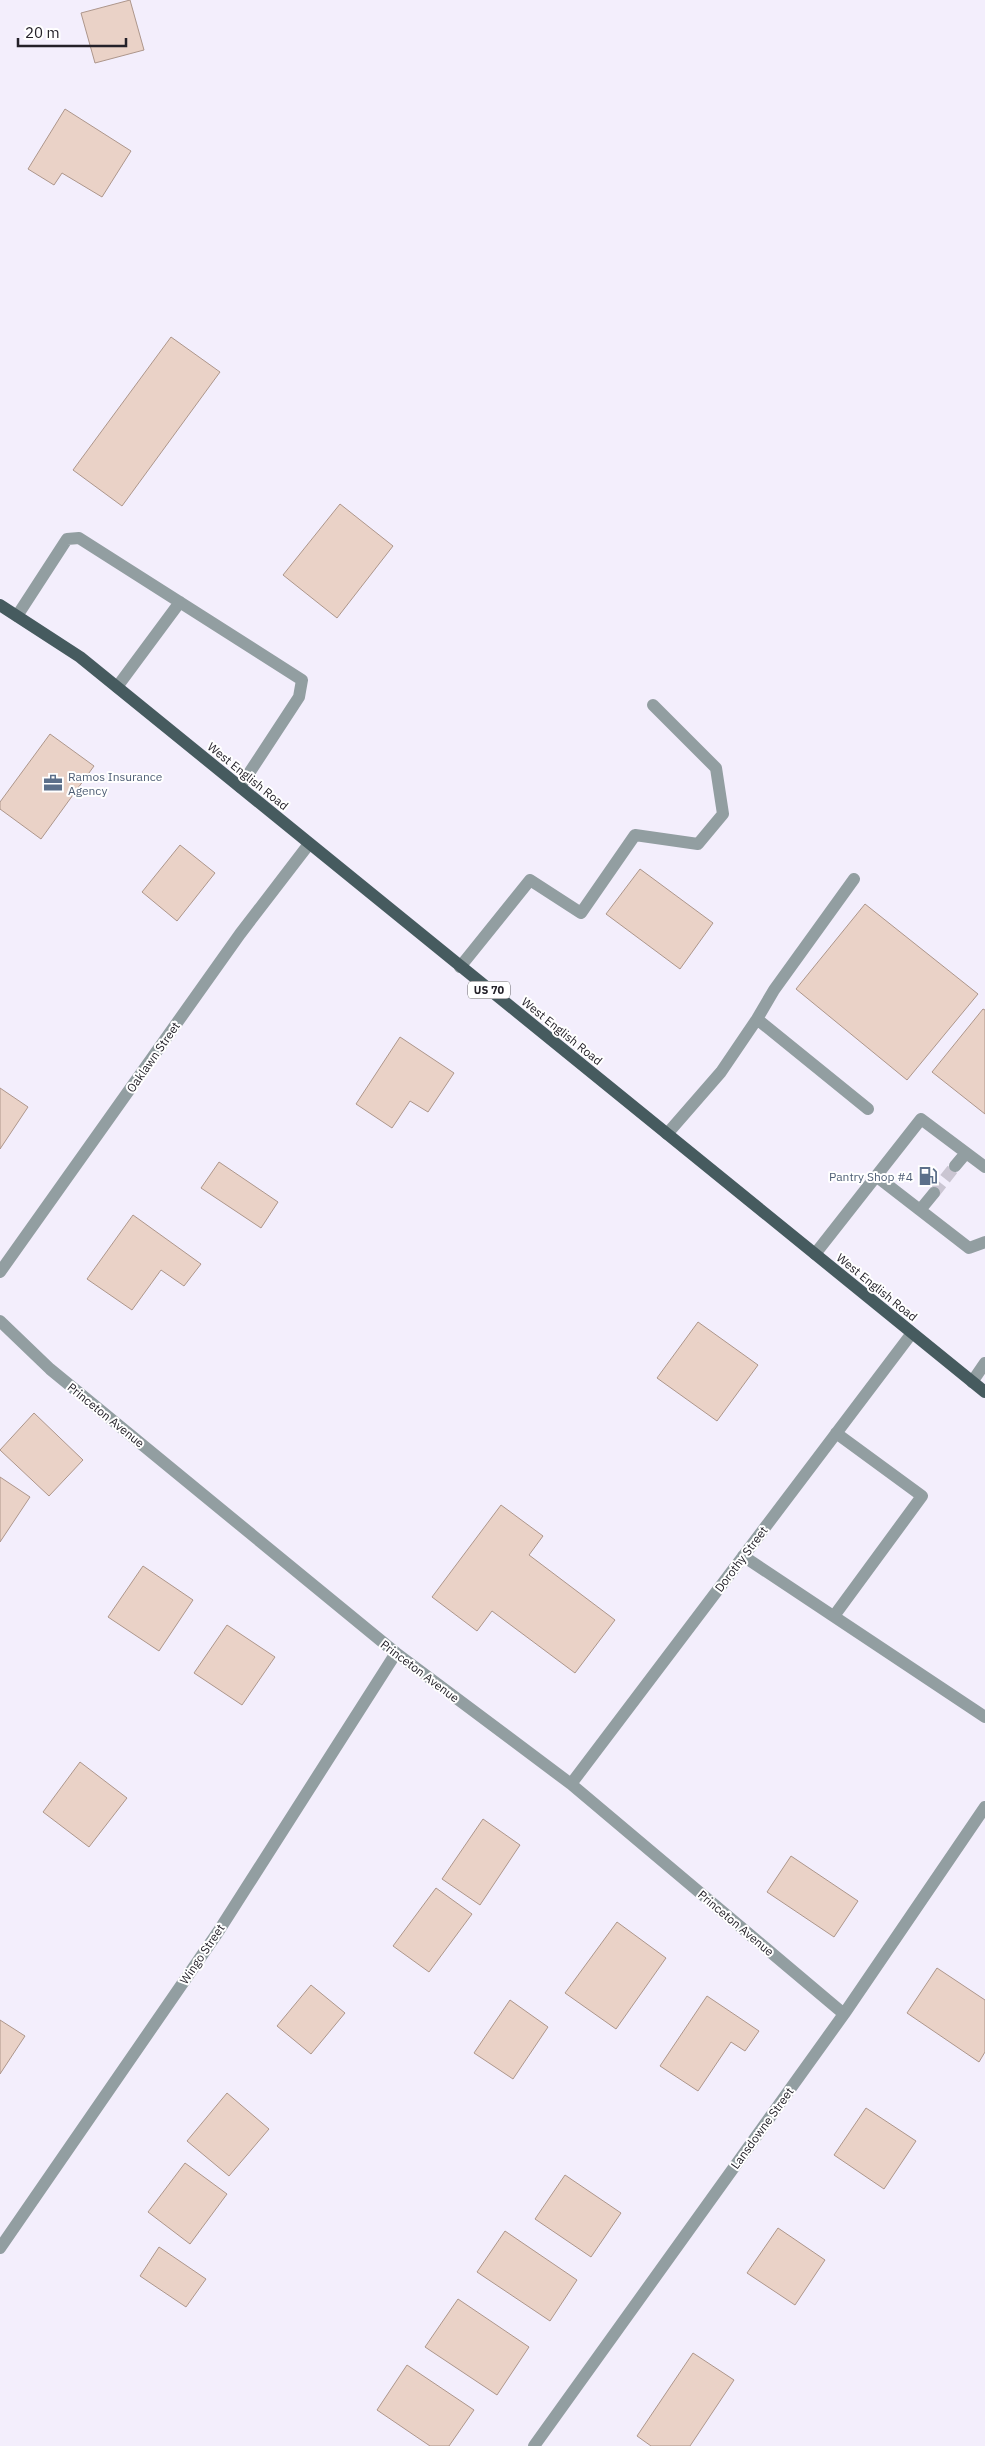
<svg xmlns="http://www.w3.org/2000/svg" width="985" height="2446" font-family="'IBM Plex Sans',sans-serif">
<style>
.building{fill:#ead2c7;stroke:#ad968b}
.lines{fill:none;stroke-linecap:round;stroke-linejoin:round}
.minor-tunnel{stroke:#cac5d2;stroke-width:12;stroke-dasharray:12 6;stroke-linecap:butt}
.minor{stroke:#929ea1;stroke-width:12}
.major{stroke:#465b5f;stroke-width:12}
.labels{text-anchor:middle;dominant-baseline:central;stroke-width:4;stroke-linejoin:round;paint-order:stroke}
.shield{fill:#fff;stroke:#666469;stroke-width:1}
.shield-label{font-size:11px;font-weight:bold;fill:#242129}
.service-label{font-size:12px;fill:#4e5e75;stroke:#fff;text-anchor:start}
.street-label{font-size:12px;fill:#242129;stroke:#fff}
</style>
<rect width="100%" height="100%" fill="#f3eefc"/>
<path class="building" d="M 130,0 L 144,50 L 95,63 L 81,13 Z
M 65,109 L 131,151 L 102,197 L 62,173 L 54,185 L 28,169 Z
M 171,337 L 220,372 L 122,506 L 73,470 Z
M 340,504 L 393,546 L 337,618 L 283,575 Z
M 50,734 L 94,766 L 41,839 L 0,809 L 0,802 Z
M 180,845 L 215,873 L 177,921 L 142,892 Z
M 640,869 L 713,923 L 680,969 L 606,914 Z
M 865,904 L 978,994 L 907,1080 L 796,989 Z
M 983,1009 L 985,1010 L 985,1114 L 932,1072 Z
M 400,1037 L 454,1073 L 428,1112 L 410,1101 L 392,1128 L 356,1104 Z
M 0,1088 L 28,1107 L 0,1149 Z
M 219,1162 L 278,1202 L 261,1228 L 201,1188 Z
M 133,1215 L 201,1264 L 184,1286 L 161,1270 L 132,1310 L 87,1279 Z
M 698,1322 L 758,1365 L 717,1421 L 657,1378 Z
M 34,1413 L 83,1460 L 49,1496 L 0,1450 Z
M 0,1477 L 30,1497 L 0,1542 Z
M 501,1505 L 543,1536 L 529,1555 L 615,1620 L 575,1673 L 492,1611 L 477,1631 L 432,1597 Z
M 143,1566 L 193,1600 L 159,1651 L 108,1617 Z
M 227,1625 L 275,1657 L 242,1705 L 194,1673 Z
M 80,1762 L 127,1798 L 89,1847 L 43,1812 Z
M 483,1819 L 520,1845 L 480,1905 L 442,1879 Z
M 791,1856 L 858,1901 L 834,1937 L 767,1892 Z
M 436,1888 L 472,1914 L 429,1972 L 393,1946 Z
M 617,1922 L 666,1958 L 616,2029 L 565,1993 Z
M 937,1968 L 985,2000 L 985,2052 L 979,2062 L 907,2013 Z
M 311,1985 L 345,2013 L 311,2054 L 277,2026 Z
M 707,1996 L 759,2031 L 745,2051 L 731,2042 L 698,2091 L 660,2066 Z
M 510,2000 L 548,2027 L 513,2079 L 474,2053 Z
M 0,2020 L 25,2036 L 0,2074 Z
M 227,2093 L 269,2129 L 229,2176 L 187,2141 Z
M 866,2108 L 916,2141 L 884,2189 L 834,2155 Z
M 185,2163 L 227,2194 L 190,2244 L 148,2212 Z
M 565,2175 L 621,2213 L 591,2257 L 535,2219 Z
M 778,2228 L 825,2260 L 795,2305 L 747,2273 Z
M 505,2231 L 577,2280 L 550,2321 L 477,2272 Z
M 159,2247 L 206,2279 L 186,2307 L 140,2276 Z
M 458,2299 L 529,2347 L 497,2395 L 425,2347 Z
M 693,2353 L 734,2380 L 690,2446 L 651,2446 L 637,2436 Z
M 407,2365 L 474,2410 L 449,2446 L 430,2446 L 377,2410 Z"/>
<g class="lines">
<path class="minor-tunnel" d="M 934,1193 L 955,1166"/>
<path class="minor" d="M 17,616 L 67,539 L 79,538 L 302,680 L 299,697 L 240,787
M 117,687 L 180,602
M 460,967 L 530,880 L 581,913 L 635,835 L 698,844 L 723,814 L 716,768 L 653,705
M 757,1019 L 774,990 L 854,879
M 667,1134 L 721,1072 L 757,1019 L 868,1109
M 955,1166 L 966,1153
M 876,1176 L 969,1248 L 985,1242
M 920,1210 L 934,1193
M 815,1254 L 921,1119 L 985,1167
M 0,1272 L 240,934 L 309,844
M 0,1321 L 50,1369 L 396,1653 L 571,1784 L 844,2014
M 972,1382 L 985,1363
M 743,1556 L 985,1717
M 834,1616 L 922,1496 L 836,1433
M 571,1784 L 912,1333
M 0,2248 L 218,1932 L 396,1653
M 534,2446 L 844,2014 L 985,1807"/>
<path class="major" d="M 0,605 L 80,657 L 985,1392"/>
</g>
<defs>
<g id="office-bare" transform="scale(1.5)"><path d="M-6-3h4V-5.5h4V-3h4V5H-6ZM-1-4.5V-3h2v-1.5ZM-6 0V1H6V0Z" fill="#5c6f8a" stroke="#fff" stroke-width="2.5" paint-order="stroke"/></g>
<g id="fuel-bare" transform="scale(1.5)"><path d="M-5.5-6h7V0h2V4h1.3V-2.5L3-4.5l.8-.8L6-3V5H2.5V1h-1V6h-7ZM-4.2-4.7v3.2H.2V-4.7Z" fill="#5c6f8a" stroke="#fff" stroke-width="2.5" paint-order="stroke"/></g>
</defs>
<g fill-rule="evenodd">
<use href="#office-bare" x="53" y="783"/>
<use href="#fuel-bare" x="928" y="1176"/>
</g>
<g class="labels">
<rect class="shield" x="468" y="981.5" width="42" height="17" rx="4"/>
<g class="shield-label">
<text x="489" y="990">US 70</text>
</g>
<g class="service-label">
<text x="68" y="776">Ramos Insurance<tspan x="68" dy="14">Agency</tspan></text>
<text x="913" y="1176" text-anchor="end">Pantry Shop #4</text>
</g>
<g class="street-label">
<text transform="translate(248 776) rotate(39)">West English Road</text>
<text transform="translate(562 1031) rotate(39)">West English Road</text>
<text transform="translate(153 1057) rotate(-55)">Oaklawn Street</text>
<text transform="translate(877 1287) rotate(39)">West English Road</text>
<text transform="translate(106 1415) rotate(39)">Princeton Avenue</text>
<text transform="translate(741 1559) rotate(-53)">Dorothy Street</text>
<text transform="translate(420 1671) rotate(37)">Princeton Avenue</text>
<text transform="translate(736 1923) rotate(40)">Princeton Avenue</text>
<text transform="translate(202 1954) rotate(-56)">Wingo Street</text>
<text transform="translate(762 2128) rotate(-54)">Lansdowne Street</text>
</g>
</g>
<path d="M18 38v8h108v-8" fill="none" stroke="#242129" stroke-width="2.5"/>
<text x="25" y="38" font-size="15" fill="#242129" stroke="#ffffff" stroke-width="4" paint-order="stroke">20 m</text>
</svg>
